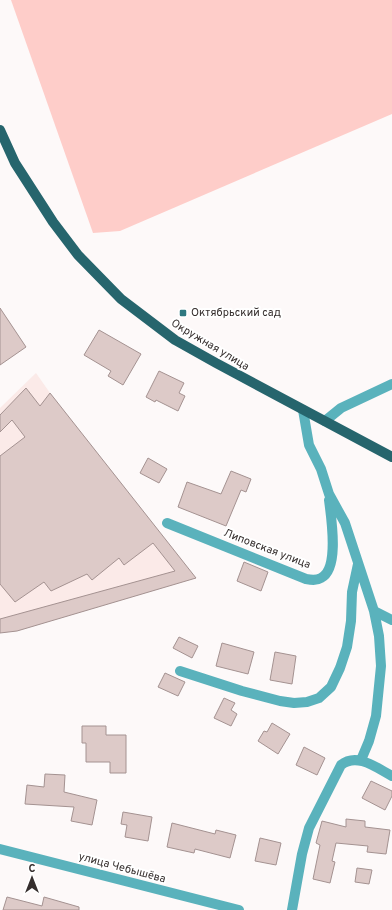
<svg xmlns="http://www.w3.org/2000/svg" width="392" height="910" font-family="Overpass,sans-serif">
<style>
.built{fill:#fbeae8}
.green{fill:#fecdc9}
.building{fill:#ddcac8;stroke:#a49291}
.lines{fill:none;stroke-linecap:round;stroke-linejoin:round}
.minor{stroke:#5ab2bc;stroke-width:10}
.primary{stroke:#26656d;stroke-width:10}
.poi-dot{fill:#2f7880;stroke:#fff;stroke-width:1.5}
.labels{text-anchor:middle;dominant-baseline:central;stroke-width:4;stroke-linejoin:round;paint-order:stroke}
.poi-label{font-size:11px;fill:#352e2d;stroke:#fff;text-anchor:start}
.street-label{font-size:11px;fill:#352e2d;stroke:#fff}
</style>
<rect width="100%" height="100%" fill="#fdf9f9"/>
<path class="built" d="M 36,373 L 50,393 L 125,490 L 196,578 L 17,631 L 0,633 L 0,408 Z"/>
<path class="green" d="M 11,0 L 392,0 L 392,114 L 120,231 L 93,233 Z"/>
<path class="building" d="M 0,308 L 26,347 L 0,365 Z
M 99,330 L 141,354 L 123,385 L 108,376 L 111,371 L 84,355 Z
M 159,371 L 184,383 L 179,393 L 185,396 L 178,411 L 156,400 L 155,402 L 146,397 Z
M 26,388 L 40,406 L 50,393 L 196,578 L 17,631 L 0,633 L 0,619 L 175,571 L 153,543 L 124,565 L 119,558 L 92,580 L 87,574 L 51,591 L 44,582 L 15,602 L 0,584 L 0,456 L 25,437 L 12,420 L 0,432 L 0,415 Z
M 148,458 L 167,469 L 159,483 L 140,473 Z
M 231,471 L 251,479 L 246,492 L 241,490 L 226,526 L 178,507 L 187,482 L 221,494 Z
M 244,562 L 268,572 L 261,591 L 237,581 Z
M 179,637 L 198,646 L 192,658 L 173,648 Z
M 222,643 L 254,652 L 248,674 L 216,666 Z
M 275,652 L 296,656 L 292,684 L 270,680 Z
M 165,673 L 185,682 L 178,696 L 158,687 Z
M 224,698 L 235,703 L 231,710 L 237,714 L 231,726 L 214,718 Z
M 272,723 L 290,734 L 278,754 L 258,741 L 264,731 L 267,732 Z
M 82,726 L 106,726 L 106,735 L 126,735 L 126,773 L 110,773 L 110,762 L 86,762 L 86,743 L 82,743 Z
M 304,747 L 325,758 L 317,775 L 296,765 Z
M 45,774 L 65,775 L 64,792 L 97,800 L 92,825 L 71,821 L 74,807 L 25,804 L 27,785 L 44,787 Z
M 371,781 L 392,791 L 392,796 L 385,810 L 362,798 Z
M 123,812 L 152,817 L 148,841 L 125,837 L 127,825 L 121,824 Z
M 346,819 L 365,821 L 365,827 L 390,830 L 386,854 L 367,852 L 368,846 L 336,843 L 332,861 L 335,862 L 330,883 L 313,879 L 320,845 L 316,843 L 322,821 L 346,827 Z
M 172,823 L 215,834 L 216,830 L 236,835 L 230,858 L 195,849 L 194,853 L 167,847 Z
M 260,838 L 281,843 L 276,865 L 255,861 Z
M 357,868 L 372,870 L 369,884 L 355,882 Z
M 7,897 L 42,906 L 44,897 L 79,907 L 79,910 L 3,910 Z"/>
<g class="lines">
<path class="minor" d="M 303,410 L 309,445 L 321,469 L 329,494 L 345,523 L 374,611 L 379,636 L 381,666 L 376,716 L 369,741 L 361,760
M 325,421 L 341,408 L 392,384
M 167,523 L 306,579 C 311,580 316,581 321,578 C 340,569 331,517 329,500
M 374,611 L 392,620
M 180,671 L 242,691 L 280,701 L 294,703 L 307,702 L 319,698 L 331,687 L 340,668 L 347,647 L 351,621 L 352,592 L 358,564
M 0,849 L 239,910
M 292,910 L 302,854 L 309,828 L 341,765 C 357,752 377,768 392,776"/>
<path class="primary" d="M 0,130 L 15,163 L 53,222 L 78,255 L 121,299 L 175,340 L 216,363 L 392,457"/>
</g>
<rect class="poi-dot" x="179" y="309" width="8" height="8" rx="2"/>
<g class="labels">
<g class="poi-label">
<text x="191" y="313">Октябрьский сад</text>
</g>
<g class="street-label">
<text transform="translate(210 345) rotate(31)">Окружная улица</text>
<text transform="translate(267 549) rotate(21)">Липовская улица</text>
<text transform="translate(122 868) rotate(15)">улица Чебышёва</text>
</g>
</g>
<g transform="translate(32 878)" stroke="#ffffff" stroke-width="3" paint-order="stroke">
<path d="M0-3L7 15L0 10L-7 15Z" fill="#352e2d"/>
<text y="-6" font-size="11" font-weight="bold" text-anchor="middle" fill="#352e2d">С</text>
</g>
</svg>
